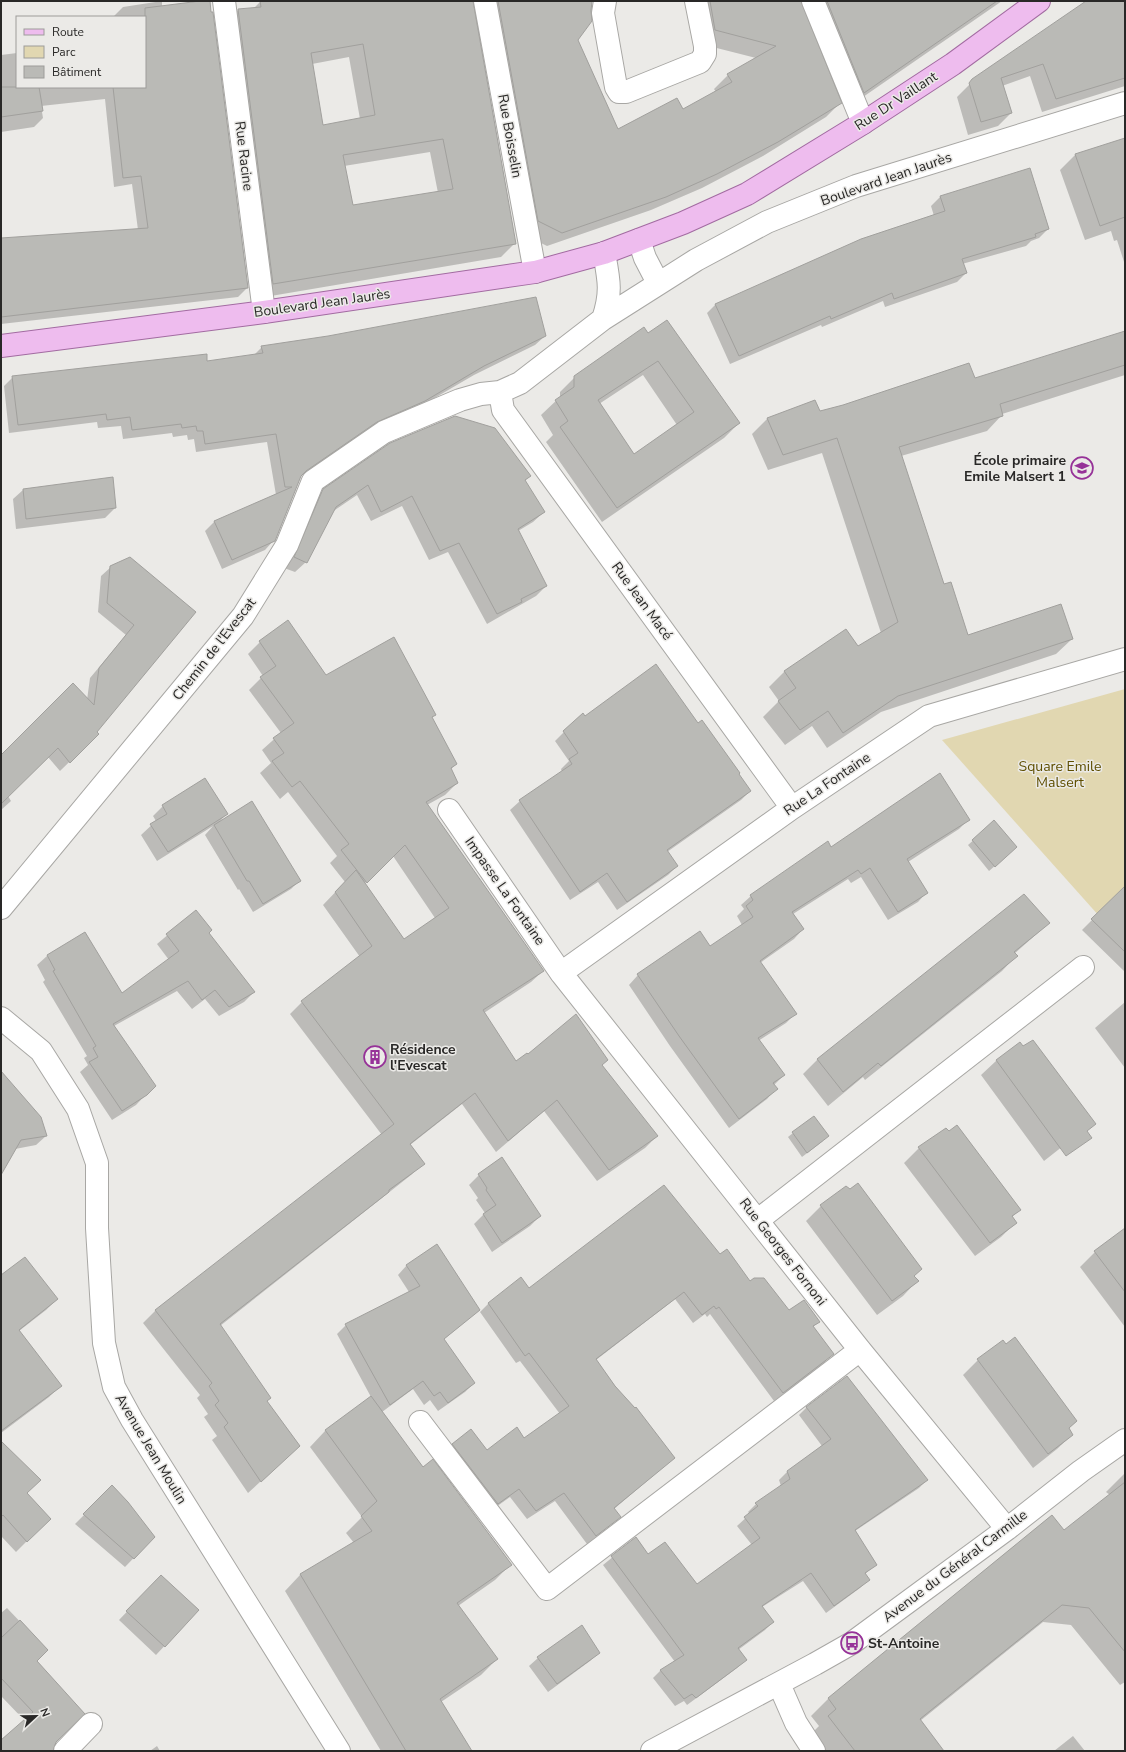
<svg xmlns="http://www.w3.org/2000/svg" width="1126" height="1752" font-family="'Nunito Sans',sans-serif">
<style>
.green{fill:#e1d7b1}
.shadow{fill:#0003;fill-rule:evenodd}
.building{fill:#babab6;stroke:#a1a09d;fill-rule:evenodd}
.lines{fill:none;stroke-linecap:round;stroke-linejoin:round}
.minor-casing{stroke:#a8a7a4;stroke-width:24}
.major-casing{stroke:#a26ba1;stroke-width:24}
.minor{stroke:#fff;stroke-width:22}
.major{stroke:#eebcee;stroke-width:22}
.labels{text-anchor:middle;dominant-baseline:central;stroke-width:3;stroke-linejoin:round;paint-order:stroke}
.street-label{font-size:14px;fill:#292827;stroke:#ebeae7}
.poi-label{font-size:14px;font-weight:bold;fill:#292827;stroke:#ebeae7;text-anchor:start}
.park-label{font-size:14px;fill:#5f4f00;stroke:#ebeae7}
</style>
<rect width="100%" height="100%" fill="#ebeae7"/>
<path class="green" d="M 1125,689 L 1125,945 L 942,740 Z"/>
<path class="shadow" d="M 162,1 L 162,7 L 209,1 L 247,288 L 238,297 L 1,324 L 1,239 L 138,230 L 132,184 L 114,187 L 105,99 L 41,106 L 43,118 L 34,127 L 1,132 L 1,55 L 17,53 L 17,87 L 145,87 L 145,17 L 114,16 L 123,7 Z
M 261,1 L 591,1 L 576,40 L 617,130 L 682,111 L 716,92 L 714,89 L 728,75 L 756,58 L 701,44 L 695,1 L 1002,1 L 850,106 L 807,5 L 800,2 L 840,103 L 826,117 L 763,156 L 702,188 L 651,210 L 547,246 L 525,235 L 475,3 L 472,3 L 515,243 L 501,257 L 259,298 L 224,24 L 238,10 L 253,9 ZM 349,57 L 360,119 L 322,126 L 312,64 ZM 430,152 L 438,193 L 352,206 L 344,166 Z
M 1088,1 L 1125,1 L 1125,86 L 1042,112 L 1030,76 L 1002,86 L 1011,113 L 998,126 L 968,135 L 957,97 L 970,84 Z
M 1125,140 L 1125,265 L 1117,240 L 1114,241 L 1111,231 L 1085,240 L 1060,170 L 1075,155 Z
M 1029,169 L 1048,229 L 1039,238 L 1031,241 L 1026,246 L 962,264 L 966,273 L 957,282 L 885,307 L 883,301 L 822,327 L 821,325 L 730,364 L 707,313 L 716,304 L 934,216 L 931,206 L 940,197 Z
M 1125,332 L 1125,375 L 1002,414 L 1002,415 L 987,431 L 901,456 L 943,586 L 967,637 L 1072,639 L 1056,654 L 881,712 L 827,748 L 812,726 L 785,745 L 763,717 L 779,701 L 769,687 L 785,671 L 858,647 L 881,633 L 822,453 L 768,470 L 752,434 L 767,419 L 815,402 L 819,412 L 974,380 Z
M 647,334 L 739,423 L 724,438 L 602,522 L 546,442 L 553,435 L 541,415 L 560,397 L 560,392 L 575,377 ZM 643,375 L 677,425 L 634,455 L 599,404 Z
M 545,336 L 535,345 L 474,375 L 414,410 L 367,431 L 300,476 L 274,540 L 265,550 L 222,569 L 205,531 L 214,522 L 276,495 L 267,442 L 196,452 L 194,439 L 188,440 L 187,435 L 173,437 L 172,433 L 123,439 L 121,426 L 98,428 L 97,422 L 9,433 L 4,386 L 13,377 L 207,362 L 253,356 L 262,347 Z
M 391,444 L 529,476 L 525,481 L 544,512 L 533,522 L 518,531 L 546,586 L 536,596 L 487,624 L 448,552 L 429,560 L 402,506 L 371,521 L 357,495 L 332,512 L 306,562 L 295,572 L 284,568 L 313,501 L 324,490 Z
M 23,490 L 115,508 L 105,518 L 16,529 L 13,499 Z
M 111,567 L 195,612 L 96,732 L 98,734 L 60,771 L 48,757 L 8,796 L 11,801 L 1,810 L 1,754 L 2,755 L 87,700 L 90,678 L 126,635 L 98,612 L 101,576 Z
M 288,622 L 326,676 L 435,714 L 431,718 L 456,764 L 450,770 L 457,783 L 445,795 L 427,805 L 543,971 L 531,982 L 484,1013 L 516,1063 L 601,1065 L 657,1136 L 645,1148 L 597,1181 L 544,1111 L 496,1152 L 462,1104 L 410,1145 L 423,1163 L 411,1175 L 220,1326 L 266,1402 L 286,1458 L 248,1493 L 212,1440 L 217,1436 L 204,1417 L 208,1414 L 197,1398 L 200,1395 L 143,1323 L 155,1311 L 382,1135 L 290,1014 L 302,1002 L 360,957 L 323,905 L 345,882 L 330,863 L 337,856 L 288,792 L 280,799 L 260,773 L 271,763 L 262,750 L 281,733 L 249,690 L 263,676 L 248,654 L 260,642 ZM 393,856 L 435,918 L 404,940 L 364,884 Z
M 585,718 L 698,724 L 738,774 L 750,791 L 741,800 L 667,852 L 677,866 L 668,875 L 617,910 L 598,882 L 570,900 L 510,810 L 520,801 L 562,772 L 561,769 L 569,761 L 555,741 L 564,732 Z
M 163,806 L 226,814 L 218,824 L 300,880 L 291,889 L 253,912 L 239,889 L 238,890 L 205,835 L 213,826 L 157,861 L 141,835 L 156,821 L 153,816 Z
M 968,820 L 959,829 L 908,862 L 927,892 L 918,902 L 888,920 L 861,877 L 851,883 L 848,879 L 793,914 L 803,929 L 794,939 L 760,963 L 796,1013 L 786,1023 L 758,1041 L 784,1075 L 774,1085 L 776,1089 L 767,1099 L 729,1128 L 670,1046 L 629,985 L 638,975 L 710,947 L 742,925 L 737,916 L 744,909 L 741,905 L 751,896 L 831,848 Z
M 994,822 L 1011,852 L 989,871 L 968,845 Z
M 1116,896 L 1125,905 L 1125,972 L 1082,930 Z
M 196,911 L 208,933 L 254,992 L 244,1002 L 219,1016 L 205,999 L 192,1009 L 177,991 L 114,1026 L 154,1086 L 136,1105 L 112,1120 L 80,1072 L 88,1065 L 84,1058 L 87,1056 L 43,982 L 45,980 L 37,965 L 47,956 L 85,933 L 121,994 L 169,960 L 157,944 Z
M 1049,923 L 1014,954 L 1016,956 L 1002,971 L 865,1080 L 863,1077 L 828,1106 L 803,1074 L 818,1059 Z
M 1125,1002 L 1125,1068 L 1095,1028 Z
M 1020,1044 L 1077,1135 L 1044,1161 L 981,1075 L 996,1061 Z
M 1,1073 L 46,1136 L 36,1145 L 15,1149 L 1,1173 Z
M 946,1129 L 1020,1210 L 1012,1217 L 1015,1223 L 1001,1237 L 975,1256 L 904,1163 L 919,1148 Z
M 793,1133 L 823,1141 L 802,1157 L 788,1137 Z
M 479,1175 L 540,1216 L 530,1226 L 492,1252 L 474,1224 L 485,1213 L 476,1200 L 478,1198 L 469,1185 Z
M 821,1206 L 913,1276 L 917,1281 L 903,1296 L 877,1315 L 806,1221 Z
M 1125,1229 L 1125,1327 L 1080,1267 L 1095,1252 Z
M 720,1256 L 750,1282 L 789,1311 L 819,1322 L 813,1327 L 832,1354 L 824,1363 L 774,1401 L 710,1314 L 707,1317 L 705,1314 L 693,1323 L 675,1299 L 596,1360 L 615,1386 L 674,1458 L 614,1509 L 620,1517 L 587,1544 L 555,1501 L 527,1519 L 510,1497 L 489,1512 L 445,1453 L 453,1445 L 487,1452 L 524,1440 L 560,1414 L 520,1361 L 516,1363 L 480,1312 L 489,1303 L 529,1289 Z
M 407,1265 L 479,1310 L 443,1340 L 474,1383 L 465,1392 L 438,1411 L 430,1400 L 424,1405 L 413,1389 L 382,1412 L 423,1468 L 511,1564 L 495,1580 L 458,1606 L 497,1659 L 481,1675 L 441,1702 L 470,1751 L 381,1751 L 285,1591 L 300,1575 L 354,1543 L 346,1533 L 362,1517 L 310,1447 L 325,1431 L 371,1397 L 337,1334 L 346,1325 L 409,1292 L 398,1275 Z
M 1,1277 L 57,1299 L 46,1310 L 19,1331 L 60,1386 L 49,1397 L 1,1433 Z
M 978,1360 L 1076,1421 L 1068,1429 L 1072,1435 L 1057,1449 L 1033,1468 L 963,1375 Z
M 807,1407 L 927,1480 L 919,1488 L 855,1531 L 876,1564 L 864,1575 L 868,1580 L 860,1588 L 826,1613 L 803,1581 L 762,1607 L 773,1622 L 765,1630 L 738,1650 L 745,1660 L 737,1668 L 687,1705 L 684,1701 L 675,1706 L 653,1678 L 661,1670 L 675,1662 L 603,1565 L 636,1538 L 648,1555 L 697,1585 L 752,1545 L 737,1526 L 750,1514 L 748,1512 L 756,1504 L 781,1486 L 779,1480 L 787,1472 L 822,1446 L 799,1415 Z
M 1,1442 L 26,1493 L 49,1519 L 16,1552 L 1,1536 Z
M 1125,1473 L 1125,1682 L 1120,1685 L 1071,1625 L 1043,1622 L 920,1721 L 929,1751 L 824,1751 L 811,1734 L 819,1726 L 811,1716 L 828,1699 L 1051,1516 L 1064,1532 L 1110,1495 L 1106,1492 Z
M 112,1487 L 154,1537 L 125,1567 L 75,1524 Z
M 161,1576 L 198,1610 L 156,1655 L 119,1620 Z
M 7,1608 L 47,1650 L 36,1661 L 55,1742 L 52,1751 L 1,1751 L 1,1742 L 25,1721 L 1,1696 L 1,1613 Z
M 598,1653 L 590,1661 L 548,1692 L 529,1666 L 538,1658 Z
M 1073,1736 L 1085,1751 L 1054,1751 Z
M 157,1746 L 160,1751 L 150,1751 Z"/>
<path class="building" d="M 200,1 L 210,1 L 211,12 L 213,12 L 248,288 L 1,317 L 1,238 L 148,228 L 141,176 L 123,178 L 113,87 L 145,87 L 145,8 Z
M 260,1 L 473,1 L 516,244 L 273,284 L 238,9 L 261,7 ZM 363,44 L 375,115 L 323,125 L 311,53 ZM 443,139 L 453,189 L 353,205 L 343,155 Z
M 498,1 L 592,1 L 591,11 L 592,21 L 578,40 L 618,129 L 677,98 L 683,109 L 732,82 L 727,74 L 776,46 L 715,30 L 710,1 L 801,1 L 842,103 L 778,142 L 717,174 L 666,197 L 562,233 L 538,221 Z
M 827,1 L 997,1 L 864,93 Z
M 1086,1 L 1125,1 L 1125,78 L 1056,99 L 1043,64 L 1001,78 L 1012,113 L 981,122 L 969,83 L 972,79 Z
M 1,87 L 39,87 L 43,111 L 1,117 Z
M 1125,138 L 1125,217 L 1100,226 L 1075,154 Z
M 1030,168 L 1049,229 L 1035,234 L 1036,237 L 962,259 L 967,273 L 894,299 L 892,293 L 831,319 L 830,316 L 739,356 L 715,304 L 861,239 L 945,211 L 940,196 Z
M 536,297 L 546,336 L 484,366 L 425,401 L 377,422 L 306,471 L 301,476 L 275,541 L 232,560 L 214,521 L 292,487 L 285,487 L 276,434 L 205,444 L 203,431 L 197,431 L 196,426 L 182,428 L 181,424 L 132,430 L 130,417 L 107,420 L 106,414 L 18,425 L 12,376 L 207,354 L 207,361 L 263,353 L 261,346 L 328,336 Z
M 667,320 L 740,423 L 617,508 L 560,427 L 568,421 L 555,400 L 574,387 L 574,376 L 644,327 L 648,333 ZM 658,361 L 694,412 L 634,454 L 598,400 Z
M 1125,331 L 1125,365 L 1000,404 L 1003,416 L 899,447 L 944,584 L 951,582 L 968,635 L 1061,604 L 1073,639 L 898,696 L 843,733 L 828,711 L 800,730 L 778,701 L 796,688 L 784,671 L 846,629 L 858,646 L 898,622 L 837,438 L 783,455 L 767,418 L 815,400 L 820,411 L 843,405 L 969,363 L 975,378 Z
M 455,416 L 495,428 L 531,476 L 525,480 L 545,512 L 518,529 L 547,586 L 521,599 L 522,602 L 497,614 L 459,543 L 440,551 L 412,496 L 381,512 L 368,485 L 336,507 L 307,563 L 294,557 L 323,489 L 390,443 Z
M 113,477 L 116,508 L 26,519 L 23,489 Z
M 130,557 L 196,612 L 97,732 L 99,734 L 70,763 L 58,748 L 1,804 L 1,755 L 73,683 L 94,705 L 99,668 L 134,625 L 107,603 L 110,566 Z
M 288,620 L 326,675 L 394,637 L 436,715 L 432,717 L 457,764 L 451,768 L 458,783 L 426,802 L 544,971 L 483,1010 L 516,1061 L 527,1053 L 528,1054 L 576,1014 L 608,1060 L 602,1065 L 658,1136 L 609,1170 L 557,1100 L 508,1141 L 475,1093 L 410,1144 L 425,1164 L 389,1190 L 389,1192 L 220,1324 L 271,1398 L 267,1401 L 300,1446 L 261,1482 L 224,1427 L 228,1423 L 215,1405 L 219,1401 L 209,1386 L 212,1383 L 155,1310 L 394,1124 L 301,1001 L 372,946 L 335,892 L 356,870 L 404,939 L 449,908 L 405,845 L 367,883 L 341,850 L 349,844 L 300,781 L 292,787 L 272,761 L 284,753 L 273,738 L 294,723 L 260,677 L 276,666 L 259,641 Z
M 656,664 L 698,723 L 702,720 L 740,773 L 739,774 L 751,791 L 667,850 L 678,866 L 627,902 L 607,873 L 580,892 L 519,800 L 572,764 L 569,759 L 578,753 L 563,731 L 583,713 L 585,716 Z
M 940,773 L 970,820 L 907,859 L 928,893 L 898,912 L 870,868 L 861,874 L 858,870 L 792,912 L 804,929 L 760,961 L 797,1014 L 758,1038 L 785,1075 L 773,1083 L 778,1089 L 739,1119 L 679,1036 L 637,974 L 700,931 L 710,946 L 753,917 L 746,906 L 753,900 L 750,895 L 828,841 L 831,847 Z
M 205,778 L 228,814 L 168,852 L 150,824 L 167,814 L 162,805 Z
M 252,801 L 301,881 L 263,904 L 249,881 L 247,881 L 214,825 Z
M 994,820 L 1017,847 L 995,867 L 972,840 Z
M 1125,886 L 1125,952 L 1091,919 Z
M 1024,894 L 1050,923 L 1014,952 L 1018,956 L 881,1066 L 878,1063 L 843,1092 L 817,1059 Z
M 196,910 L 212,930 L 209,933 L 255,992 L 229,1007 L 215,990 L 202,1000 L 188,981 L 113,1024 L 156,1086 L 147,1095 L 122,1111 L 89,1062 L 98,1057 L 93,1048 L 96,1046 L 53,971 L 55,970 L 47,955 L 85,932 L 122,993 L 179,951 L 166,934 Z
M 1033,1040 L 1096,1124 L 1087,1131 L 1092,1138 L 1066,1156 L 996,1060 L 1020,1042 L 1023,1046 Z
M 1,1071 L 41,1117 L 47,1136 L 21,1140 L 1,1175 Z
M 814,1116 L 829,1136 L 807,1153 L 792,1132 Z
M 957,1125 L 1021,1210 L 1012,1216 L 1017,1223 L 990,1243 L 918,1147 L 946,1128 L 949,1131 Z
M 502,1157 L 541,1216 L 502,1243 L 483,1214 L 496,1205 L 486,1190 L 487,1188 L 478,1174 Z
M 858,1183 L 922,1269 L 914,1276 L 919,1281 L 892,1301 L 820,1205 L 846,1186 L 850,1189 Z
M 664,1185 L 720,1254 L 727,1249 L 750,1281 L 754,1278 L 764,1278 L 789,1310 L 804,1300 L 820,1322 L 813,1326 L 834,1354 L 783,1393 L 719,1307 L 716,1309 L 714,1306 L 702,1315 L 684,1292 L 596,1359 L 615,1386 L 635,1408 L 636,1407 L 639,1411 L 675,1458 L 614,1508 L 621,1517 L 596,1536 L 564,1493 L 536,1511 L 519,1489 L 498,1504 L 452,1444 L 471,1429 L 487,1450 L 517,1427 L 524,1438 L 569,1406 L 529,1353 L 525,1356 L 488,1303 L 521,1277 L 529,1288 Z
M 1125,1228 L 1125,1292 L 1094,1251 Z
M 437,1244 L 480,1310 L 444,1339 L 475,1383 L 448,1403 L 440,1392 L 434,1396 L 423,1381 L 390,1405 L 345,1324 L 420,1286 L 406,1265 Z
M 25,1257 L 58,1299 L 19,1330 L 62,1386 L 1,1431 L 1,1275 Z
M 1015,1337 L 1077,1421 L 1069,1428 L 1073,1435 L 1048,1454 L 977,1359 L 1003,1340 L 1006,1344 Z
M 847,1376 L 928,1480 L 855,1530 L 877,1565 L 865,1573 L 870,1580 L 834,1606 L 811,1573 L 762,1606 L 774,1622 L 738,1648 L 747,1660 L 696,1698 L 692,1694 L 684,1699 L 660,1670 L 684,1655 L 611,1556 L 636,1537 L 648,1554 L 665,1542 L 697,1584 L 760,1538 L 744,1517 L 758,1506 L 755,1503 L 790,1479 L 787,1471 L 831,1439 L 806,1407 Z
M 371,1396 L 423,1467 L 433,1459 L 512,1565 L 457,1603 L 498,1659 L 440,1699 L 472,1751 L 406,1751 L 300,1574 L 372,1531 L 361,1516 L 377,1501 L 325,1430 Z
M 1,1441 L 41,1480 L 27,1493 L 51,1519 L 27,1542 L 3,1515 L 1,1517 Z
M 1125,1482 L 1125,1652 L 1089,1608 L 1062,1605 L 920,1719 L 944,1751 L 855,1751 L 828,1716 L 836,1709 L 828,1698 L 1052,1515 L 1064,1530 Z
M 112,1485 L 128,1502 L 155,1537 L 134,1559 L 83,1514 Z
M 161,1575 L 199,1610 L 165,1647 L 126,1611 Z
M 20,1620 L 48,1650 L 37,1661 L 85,1714 L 56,1742 L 53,1751 L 1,1751 L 1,1740 L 33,1712 L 1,1678 L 1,1638 Z
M 582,1625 L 600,1653 L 557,1684 L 537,1657 Z"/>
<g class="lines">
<g class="minor-casing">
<path id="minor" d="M 224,1 L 264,312
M 485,1 L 535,272
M 605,1 L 603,13 L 616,87 L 619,92 L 626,92 L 700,62 L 705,54 L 705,46 L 696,1
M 813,1 L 863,123
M 639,240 L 645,258 L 658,283
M 603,319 L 696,260 L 767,222 L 856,186 L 1125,103
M 500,392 L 503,410 L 792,808
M 449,810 L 561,973 L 860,1350 L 1007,1529
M 1,908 L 243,616 L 287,545 L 313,481 L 384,432 L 460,400 L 481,394 L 500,392 L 520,383 L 603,319 C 612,292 609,280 604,253
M 561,973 L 792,808 L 929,716 L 1125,659
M 1,1018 L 41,1051 L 78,1109 L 97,1163 L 97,1228 L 104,1343 L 114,1387 L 132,1420 L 339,1751
M 758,1220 L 1083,967
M 420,1422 L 547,1589 L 860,1350
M 779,1684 L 796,1723 L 814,1751
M 65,1751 L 91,1724
M 652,1751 L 815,1664 L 852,1643 L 1007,1529 L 1081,1471 L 1125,1440"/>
</g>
<g class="major-casing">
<path id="major" d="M 1,346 L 264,312 L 535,272 L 604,253 L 683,223 L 747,194 L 863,123 L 953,64 L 1039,1"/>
</g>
<use href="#minor" class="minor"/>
<use href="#major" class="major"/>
</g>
<defs>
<g id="school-ring" transform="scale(1.15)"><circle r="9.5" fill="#ebeae7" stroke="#963298" stroke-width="1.5"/><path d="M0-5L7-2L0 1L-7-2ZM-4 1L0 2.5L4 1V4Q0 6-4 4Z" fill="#963298"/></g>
<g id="building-ring" transform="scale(1.15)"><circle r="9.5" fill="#ebeae7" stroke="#963298" stroke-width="1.5"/><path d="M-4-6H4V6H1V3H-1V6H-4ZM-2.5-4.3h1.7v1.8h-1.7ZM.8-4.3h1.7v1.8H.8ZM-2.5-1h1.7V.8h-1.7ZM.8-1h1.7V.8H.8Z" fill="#963298"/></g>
<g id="bus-ring" transform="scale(1.15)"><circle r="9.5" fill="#ebeae7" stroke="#963298" stroke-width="1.5"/><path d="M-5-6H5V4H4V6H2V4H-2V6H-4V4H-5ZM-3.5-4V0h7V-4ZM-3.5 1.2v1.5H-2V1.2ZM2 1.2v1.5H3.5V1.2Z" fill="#963298"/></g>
</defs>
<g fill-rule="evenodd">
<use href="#school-ring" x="1082" y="468"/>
<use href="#building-ring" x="375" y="1057"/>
<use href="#bus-ring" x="852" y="1643"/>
</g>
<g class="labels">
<g class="street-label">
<text transform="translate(896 101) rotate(-33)">Rue Dr Vaillant</text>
<text transform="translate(510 136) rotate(80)">Rue Boisselin</text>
<text transform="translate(244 156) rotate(83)">Rue Racine</text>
<text transform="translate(886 179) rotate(-19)">Boulevard Jean Jaurès</text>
<text transform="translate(322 303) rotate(-8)">Boulevard Jean Jaurès</text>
<text transform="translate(642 601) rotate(54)">Rue Jean Macé</text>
<text transform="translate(214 649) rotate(-52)">Chemin de l'Evescat</text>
<text transform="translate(827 784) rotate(-34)">Rue La Fontaine</text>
<text transform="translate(505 891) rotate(55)">Impasse La Fontaine</text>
<text transform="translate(783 1252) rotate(52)">Rue Georges Fornoni</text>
<text transform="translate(151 1449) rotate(59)">Avenue Jean Moulin</text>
<text transform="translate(955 1566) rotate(-37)">Avenue du Général Carmille</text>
</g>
<g class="poi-label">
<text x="1066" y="460" text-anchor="end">École primaire<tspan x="1066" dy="16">Emile Malsert 1</tspan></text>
<text x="390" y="1049">Résidence<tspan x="390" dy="16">l'Evescat</tspan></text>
<text x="868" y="1643">St-Antoine</text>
</g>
<g class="park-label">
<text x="1060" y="766">Square Emile<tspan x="1060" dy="16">Malsert</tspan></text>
</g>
</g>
<rect width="1126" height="1752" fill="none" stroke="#292827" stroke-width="4"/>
<rect x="16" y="16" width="130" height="72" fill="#ebeae7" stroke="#9d9c9a"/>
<rect x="24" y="29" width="20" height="6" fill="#eebcee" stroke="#9d9c9a"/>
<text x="52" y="36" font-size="12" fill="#292827">Route</text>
<rect x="24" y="46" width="20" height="12" fill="#e1d7b1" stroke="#9d9c9a"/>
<text x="52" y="56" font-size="12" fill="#292827">Parc</text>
<rect x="24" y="66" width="20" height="12" fill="#babab6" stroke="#9d9c9a"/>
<text x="52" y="76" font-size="12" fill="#292827">Bâtiment</text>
<g transform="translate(36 1716) rotate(68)" stroke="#ebeae7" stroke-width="3" paint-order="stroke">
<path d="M0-3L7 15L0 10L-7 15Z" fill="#292827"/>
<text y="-6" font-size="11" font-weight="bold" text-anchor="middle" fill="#292827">N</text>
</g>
</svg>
